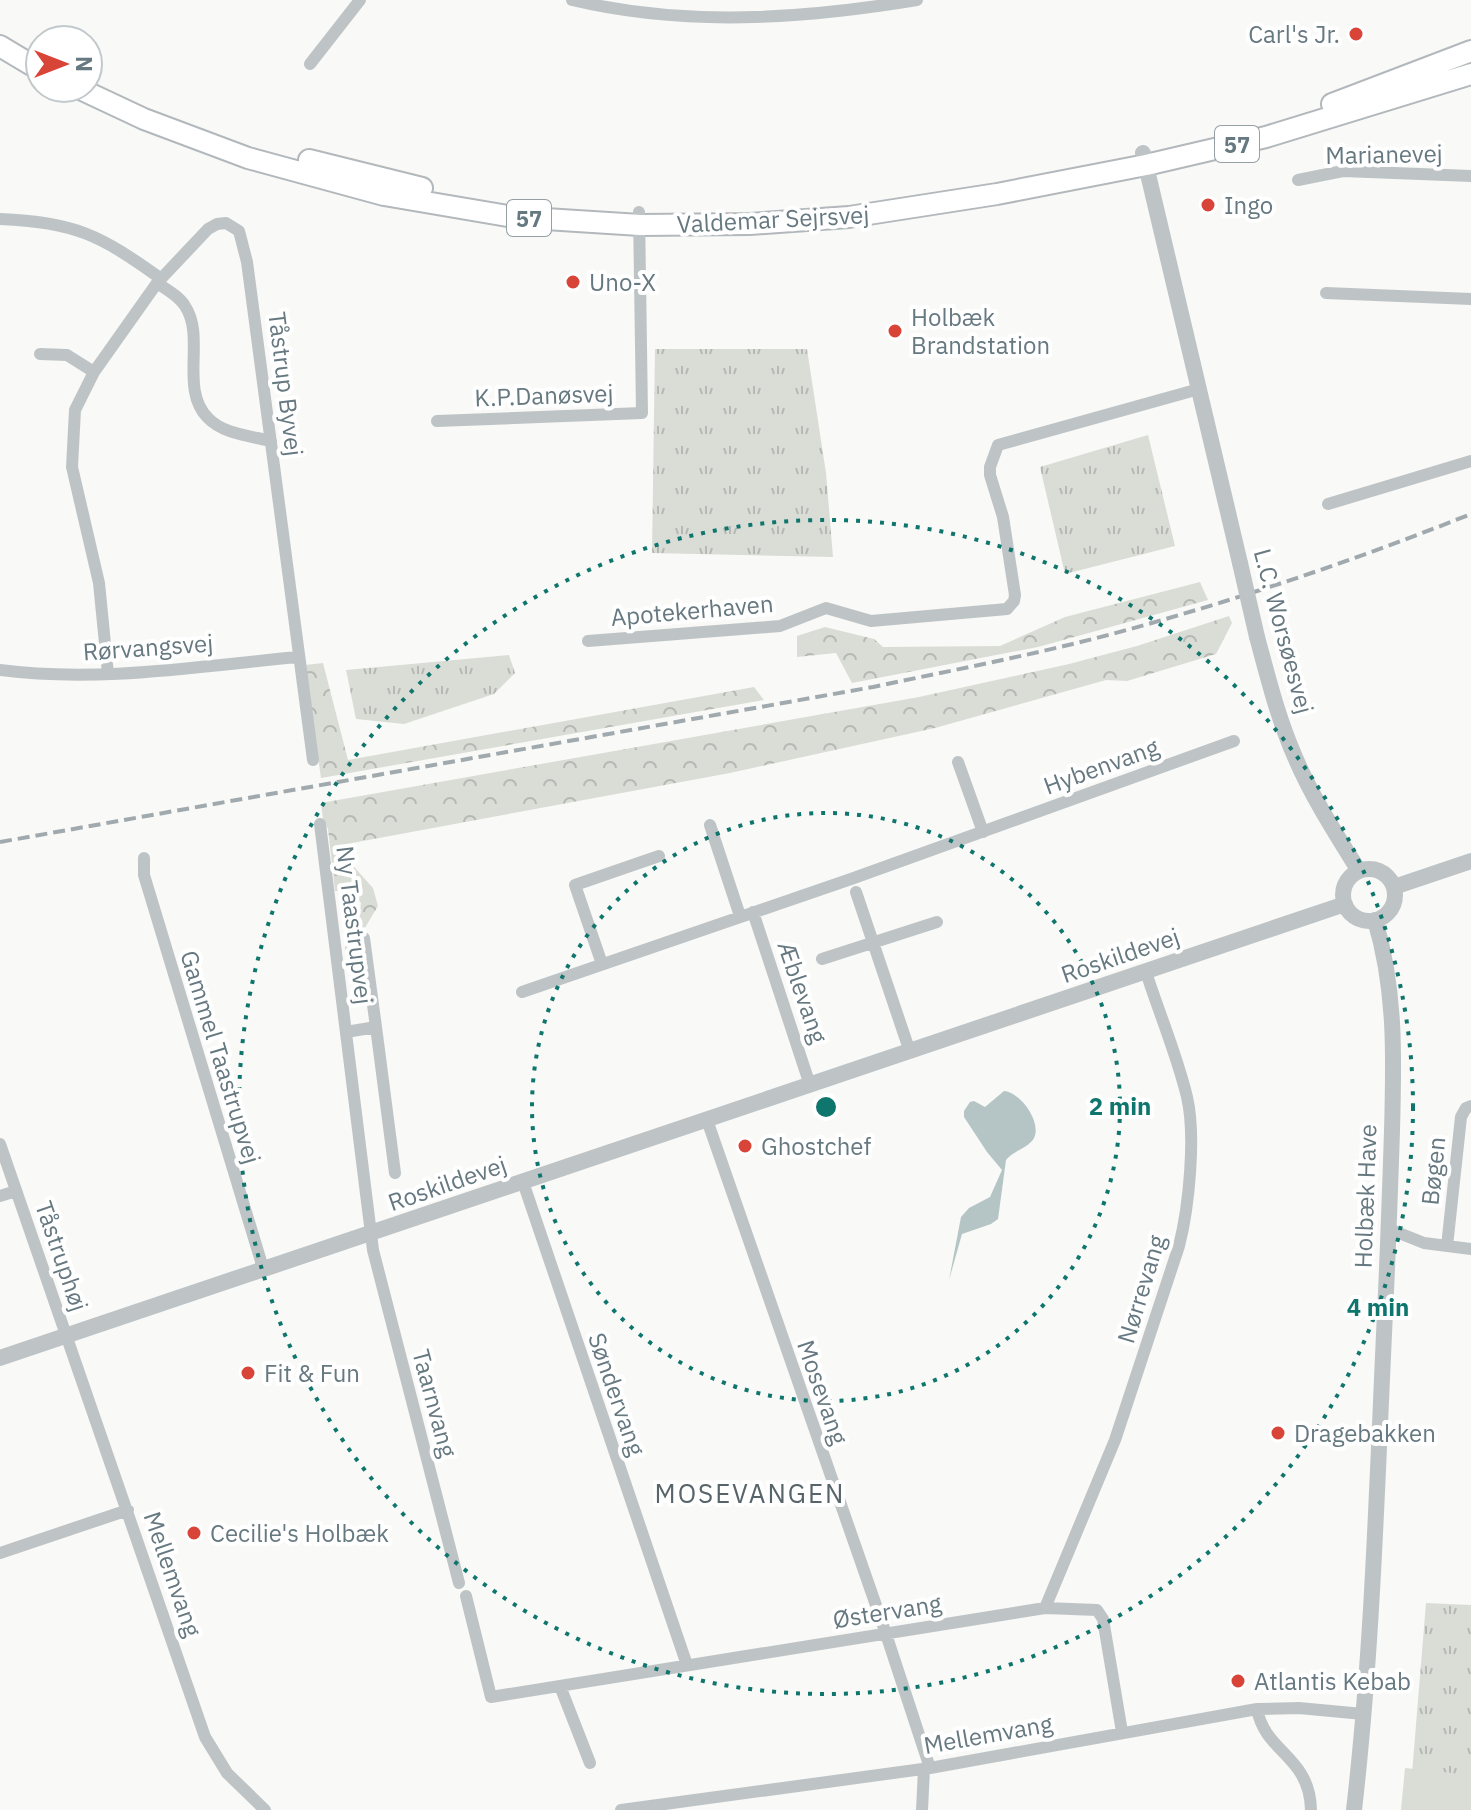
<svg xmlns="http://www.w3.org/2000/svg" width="1471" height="1810" font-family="'IBM Plex Sans',sans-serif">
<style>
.grass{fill:url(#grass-tufts)}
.forest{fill:url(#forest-crowns)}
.park{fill:#daddd6}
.water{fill:#b5c5c6}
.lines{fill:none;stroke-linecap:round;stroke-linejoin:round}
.primary-casing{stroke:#b2b8bb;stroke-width:24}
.minor{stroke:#bec4c6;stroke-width:12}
.tertiary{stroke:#bec4c6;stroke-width:16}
.primary{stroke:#fff;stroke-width:20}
.rail{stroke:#a0a9ad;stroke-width:4;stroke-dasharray:12 6;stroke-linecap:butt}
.tertiary-bridge{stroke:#bec4c6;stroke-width:16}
.ring{fill:none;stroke:#0f766e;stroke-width:4;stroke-dasharray:4 8}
.poi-dot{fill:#d84437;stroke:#fff;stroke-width:3}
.labels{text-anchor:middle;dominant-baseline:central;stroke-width:8;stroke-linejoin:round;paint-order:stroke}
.shield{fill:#fff;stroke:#94a0a6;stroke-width:2}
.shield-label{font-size:22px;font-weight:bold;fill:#667880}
.poi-label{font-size:24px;fill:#667880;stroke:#fff;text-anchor:start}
.street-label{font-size:24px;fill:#667880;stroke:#fff}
.neighbourhood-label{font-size:26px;letter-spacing:2px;fill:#57656b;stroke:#fff}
.centre{fill:#0f766e;stroke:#fff;stroke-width:4}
.ring-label{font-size:24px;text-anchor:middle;font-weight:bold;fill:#0f766e;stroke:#fff;stroke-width:8;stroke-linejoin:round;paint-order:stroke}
</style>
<defs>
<pattern id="grass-tufts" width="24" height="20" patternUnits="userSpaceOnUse" patternTransform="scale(2)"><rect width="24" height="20" fill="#daddd6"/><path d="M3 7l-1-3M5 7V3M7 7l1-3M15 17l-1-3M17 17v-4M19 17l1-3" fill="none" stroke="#b5b8b3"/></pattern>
<pattern id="forest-crowns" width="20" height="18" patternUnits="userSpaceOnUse" patternTransform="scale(2)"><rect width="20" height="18" fill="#daddd6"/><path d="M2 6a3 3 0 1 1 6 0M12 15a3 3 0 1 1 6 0" fill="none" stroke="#b5b8b3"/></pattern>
</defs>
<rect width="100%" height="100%" fill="#f9f9f7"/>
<path class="grass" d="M 655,349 L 807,349 L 826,473 L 833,557 L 652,553 Z
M 1148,435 L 1175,546 L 1065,574 L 1040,467 Z
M 509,655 L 515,673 L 494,694 L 404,724 L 356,719 L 346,670 Z
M 1426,1603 L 1471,1605 L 1471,1810 L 1409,1810 Z"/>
<path class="forest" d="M 1200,582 L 1208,600 L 1038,647 L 852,683 L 836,653 L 797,657 L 797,636 L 825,627 L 874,639 L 883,647 L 1000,646 L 1065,617 Z
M 1229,616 L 1232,623 L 1216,654 L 1127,681 L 1106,680 L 935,728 L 730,773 L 352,843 L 355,868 L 373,888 L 378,906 L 357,941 L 345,950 C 344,926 360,924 361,903 L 352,892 L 335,891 L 328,829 L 323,819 L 321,803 L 919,697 L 1069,664 L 1137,646 Z
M 323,663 L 348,760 L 754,687 L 764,700 L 321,778 L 305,665 Z"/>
<path class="park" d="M 1405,1768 L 1471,1775 L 1471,1810 L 1401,1810 Z"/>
<path class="water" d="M 1004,1091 C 1021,1092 1045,1126 1032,1141 C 1025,1149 1013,1151 1006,1160 L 998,1219 L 991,1224 L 962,1234 L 949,1280 L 961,1217 L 969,1208 L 990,1197 L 1002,1170 L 987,1152 L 964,1117 L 964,1111 L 970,1102 L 974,1101 L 985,1107 Z"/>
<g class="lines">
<g class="primary-casing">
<path id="primary" d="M 0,46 L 40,70
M 78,88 L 144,119 L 248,158 L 384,195 L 514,217 L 640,225 L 750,224 L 849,217 L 997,194 L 1146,165 L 1266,137 L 1471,74
M 1332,104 L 1471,51
M 309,160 L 422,188"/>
</g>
<path class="minor" d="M 572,0 C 685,27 802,19 917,0
M 310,64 L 360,0
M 1298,180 L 1343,171 L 1471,176
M 0,219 C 75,222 100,235 160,278
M 157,283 C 166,289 179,296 185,306 C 206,337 179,389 208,418 C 223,434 251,436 271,441
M 1326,293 L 1471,299
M 40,354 L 67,355 L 94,372
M 437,421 L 642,413 L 639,212
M 1328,504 L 1471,461
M 588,641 L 780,626 L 826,608 L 871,621 L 1007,609 L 1014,601 L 1015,595 L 1003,517 L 990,475 L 990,467 L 998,445 L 1199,389
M 0,670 C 98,683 200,666 298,657
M 108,674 L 99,583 L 72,467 L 75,410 L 94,372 L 157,283 L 208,229 L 217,224 L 226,223 L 239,231 L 247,262 L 313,760
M 958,762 L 983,832
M 320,824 L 373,1250 L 459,1583
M 710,825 L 740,916
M 144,858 L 144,875 L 263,1268
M 856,892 L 910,1052
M 753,912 L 810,1085
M 364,938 L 376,1027
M 822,959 L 937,922
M 602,964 L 575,885 L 659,856
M 522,992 L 851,879 L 1234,741
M 346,1032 L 376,1027 L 395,1173
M 707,1120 L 886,1634 L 930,1768
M 0,1144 L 205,1737 L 227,1773 L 265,1810
M 523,1182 L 687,1665
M 0,1196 L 16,1191
M 1389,1229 L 1424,1243 L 1471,1249
M 1447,1246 L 1461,1117 L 1466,1108 L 1471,1106
M 0,1553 L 128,1510
M 466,1596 L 491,1697 L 1045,1608 L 1097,1610 L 1103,1619 L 1122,1732
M 1045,1608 L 1115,1440 L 1179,1246 C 1189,1207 1196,1136 1187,1097 C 1177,1055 1159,1013 1146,972
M 560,1686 L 590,1763
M 1257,1709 C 1265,1753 1310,1756 1311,1810
M 621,1810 L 930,1768 L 1257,1709 L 1299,1708 L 1363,1714
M 922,1810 L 924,1769"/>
<path class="tertiary" d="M 1143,153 L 1240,563
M 1257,637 C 1268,677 1278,719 1295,757 C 1312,797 1336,834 1359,871
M1343 895a26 26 0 1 1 52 0a26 26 0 1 1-52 0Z
M 1394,887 L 1471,861
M 0,1358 L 1345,904
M 1354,1810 C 1373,1645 1377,1479 1385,1313 C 1388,1252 1390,1192 1392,1131 C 1394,1059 1396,990 1375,920"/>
<use href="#primary" class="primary"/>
<path class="rail" d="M 0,842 L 873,687 C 953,670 1033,655 1112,634 C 1234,601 1353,561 1471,514"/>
<path class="tertiary-bridge" d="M 1240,563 L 1257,637"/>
</g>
<g class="ring">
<circle cx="826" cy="1107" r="294"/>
<circle cx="826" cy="1107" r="587"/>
</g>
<g class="poi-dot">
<circle cx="1356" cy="34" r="8"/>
<circle cx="1208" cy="205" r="8"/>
<circle cx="573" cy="282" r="8"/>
<circle cx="895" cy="331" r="8"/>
<circle cx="745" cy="1146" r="8"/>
<circle cx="248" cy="1373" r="8"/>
<circle cx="1278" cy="1433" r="8"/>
<circle cx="194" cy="1533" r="8"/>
<circle cx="1238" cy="1681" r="8"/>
</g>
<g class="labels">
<g class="shield">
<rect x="1215" y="126" width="44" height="36" rx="6"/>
<rect x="507" y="200" width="44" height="36" rx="6"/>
</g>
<g class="shield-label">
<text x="1237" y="144">57</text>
<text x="529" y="218">57</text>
</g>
<g class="poi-label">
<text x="1340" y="34" text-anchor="end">Carl's Jr.</text>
<text x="1224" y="205">Ingo</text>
<text x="589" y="282">Uno-X</text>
<text x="911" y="317">Holbæk<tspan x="911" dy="28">Brandstation</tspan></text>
<text x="761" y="1146">Ghostchef</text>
<text x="264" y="1373">Fit &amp; Fun</text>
<text x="1294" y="1433">Dragebakken</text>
<text x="210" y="1533">Cecilie's Holbæk</text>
<text x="1254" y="1681">Atlantis Kebab</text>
</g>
<g class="street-label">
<text transform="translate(1384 154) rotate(-1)">Marianevej</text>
<text transform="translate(773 219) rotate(-3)">Valdemar Sejrsvej</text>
<text transform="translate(286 384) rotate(83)">Tåstrup Byvej</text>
<text transform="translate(544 395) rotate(-2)">K.P.Danøsvej</text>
<text transform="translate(692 610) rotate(-5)">Apotekerhaven</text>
<text transform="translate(1284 631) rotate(75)">L.C. Worsøesvej</text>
<text transform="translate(148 647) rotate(-4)">Rørvangsvej</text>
<text transform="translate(1101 766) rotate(-20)">Hybenvang</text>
<text transform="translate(355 925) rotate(83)">Ny Taastrupvej</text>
<text transform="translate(1120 955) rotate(-19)">Roskildevej</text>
<text transform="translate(803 992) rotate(71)">Æblevang</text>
<text transform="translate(221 1057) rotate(73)">Gammel Taastrupvej</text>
<text transform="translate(1433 1171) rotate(-84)">Bøgen</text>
<text transform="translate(447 1183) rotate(-19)">Roskildevej</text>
<text transform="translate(1365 1196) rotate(-88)">Holbæk Have</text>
<text transform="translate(62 1256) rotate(71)">Tåstruphøj</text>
<text transform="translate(1141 1289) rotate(-73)">Nørrevang</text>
<text transform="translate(823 1392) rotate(71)">Mosevang</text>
<text transform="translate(617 1394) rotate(71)">Søndervang</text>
<text transform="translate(435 1403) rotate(75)">Taarnvang</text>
<text transform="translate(173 1574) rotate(71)">Mellemvang</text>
<text transform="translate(887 1611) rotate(-9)">Østervang</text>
<text transform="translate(988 1734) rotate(-10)">Mellemvang</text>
</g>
<g class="neighbourhood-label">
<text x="750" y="1493">MOSEVANGEN</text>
</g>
</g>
<circle cx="826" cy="1107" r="12" class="centre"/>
<g class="ring-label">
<text x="1120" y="1115">2 min</text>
<text x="1378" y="1316">4 min</text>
</g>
<g transform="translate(64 64) rotate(90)"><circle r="38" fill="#ffffff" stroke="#c2c9cc" stroke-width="2"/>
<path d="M0-6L14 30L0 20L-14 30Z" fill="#d84437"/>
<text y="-12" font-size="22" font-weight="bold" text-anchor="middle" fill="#667880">N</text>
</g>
</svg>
